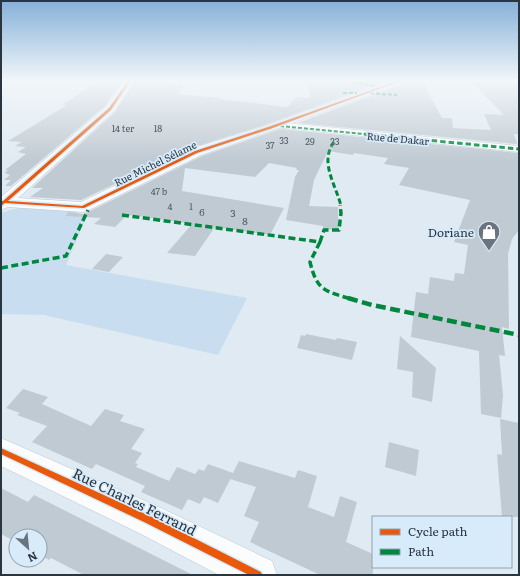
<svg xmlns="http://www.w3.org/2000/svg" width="520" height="576" font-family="Literata,serif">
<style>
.green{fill:#c8ddef}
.building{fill:#c0cad2}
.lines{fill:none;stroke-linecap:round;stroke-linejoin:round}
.pedestrian-casing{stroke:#bdc7cf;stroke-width:1}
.minor-casing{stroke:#bdc7cf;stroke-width:1}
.tertiary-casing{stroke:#bdc7cf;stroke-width:1}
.pedestrian{fill:#fafcfd;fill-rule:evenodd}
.minor{fill:#fafcfd;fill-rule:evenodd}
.tertiary{fill:#fafcfd;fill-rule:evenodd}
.quiet-far3{stroke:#00873e;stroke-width:2;stroke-dasharray:4 2;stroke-linecap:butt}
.quiet-far2{stroke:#00873e;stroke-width:3;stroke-dasharray:5.5 3;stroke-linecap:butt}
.quiet-far1{stroke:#00873e;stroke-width:3.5;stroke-dasharray:7 3.5;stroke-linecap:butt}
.quiet{stroke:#00873e;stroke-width:4.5;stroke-dasharray:10 4.5;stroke-linecap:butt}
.cycleway-casing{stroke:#d8ebfa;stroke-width:3}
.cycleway{fill:#e8590c;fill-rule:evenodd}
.labels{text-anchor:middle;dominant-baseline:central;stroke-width:3.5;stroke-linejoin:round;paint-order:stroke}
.far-number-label{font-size:9px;fill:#4f5a64}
.far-street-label{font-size:10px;fill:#29353f;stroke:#d8ebfa}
.number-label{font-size:10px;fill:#4f5a64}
.poi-label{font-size:12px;fill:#29353f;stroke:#d8ebfa;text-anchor:end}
.near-street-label{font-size:14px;fill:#29353f;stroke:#d8ebfa}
</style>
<rect width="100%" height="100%" fill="#e0eaf2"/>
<path class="green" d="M 17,208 L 79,211 L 76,215 L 87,215 L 66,265 L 247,298 L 218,355 L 44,315 L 1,314 L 1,213 Z"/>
<path class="building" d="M 99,80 L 123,80 L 105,106 L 11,186 L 5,186 L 11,180 L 4,180 L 10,175 L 6,174 L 7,173 L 4,173 L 8,170 L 5,170 L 26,154 L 18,152 L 26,147 L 15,146 L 22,142 L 8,141 L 67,105 L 62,105 Z
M 136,80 L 160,80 L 157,83 L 185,85 L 177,94 L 221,98 L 220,99 L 287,107 L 297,97 L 310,98 L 308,80 L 388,80 L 265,125 L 191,148 L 81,200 L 30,197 L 43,188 L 32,188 L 115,112 Z
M 470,80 L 519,80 L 519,134 L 514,134 L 517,144 L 298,123 L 406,83 L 408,81 L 422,81 L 442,118 L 452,118 L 453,128 L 491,130 L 484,114 L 504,115 Z
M 280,129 L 519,153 L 519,230 L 512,239 L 508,254 L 509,329 L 502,327 L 505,356 L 499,355 L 503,395 L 501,418 L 481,414 L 479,351 L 411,337 L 416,292 L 428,294 L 430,277 L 454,281 L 455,273 L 464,274 L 468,245 L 454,242 L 470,200 L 399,185 L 409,168 L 384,164 L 388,158 L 354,153 L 353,155 L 328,151 L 314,180 L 309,206 L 338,207 L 338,230 L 323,229 L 323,226 L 286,220 L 295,177 L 299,170 L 296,170 L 297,168 L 269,163 L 255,177 L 185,168 L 182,191 L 284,208 L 270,235 L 215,227 L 195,256 L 167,253 L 192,224 L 132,215 L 125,217 L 115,227 L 94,224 L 101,218 L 66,216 L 68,212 L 83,214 L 90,211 L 202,156 Z
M 106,254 L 123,257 L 109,272 L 92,269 Z
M 306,334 L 336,340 L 337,338 L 357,342 L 352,360 L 297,348 L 301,335 L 305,336 Z
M 400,336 L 436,368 L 432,402 L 412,397 L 413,372 L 397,369 Z
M 23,389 L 48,397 L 42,404 L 91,426 L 105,409 L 124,415 L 120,421 L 145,429 L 131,449 L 142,453 L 135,463 L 138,464 L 136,467 L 169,481 L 177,467 L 195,474 L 199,469 L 204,471 L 208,464 L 233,473 L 239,461 L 295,478 L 298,470 L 317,476 L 308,507 L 334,517 L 340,496 L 357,502 L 346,542 L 373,554 L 373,575 L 320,575 L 250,542 L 259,522 L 244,516 L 256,487 L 230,479 L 233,474 L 218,503 L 204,497 L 200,504 L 188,499 L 182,510 L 141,492 L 145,486 L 96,464 L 92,469 L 32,442 L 47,426 L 17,415 L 20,413 L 6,408 Z
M 500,419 L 519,423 L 519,517 L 502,517 L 497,454 L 502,455 Z
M 389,442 L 419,450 L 416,476 L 385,467 Z
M 1,488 L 28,502 L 34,495 L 193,575 L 84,575 L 51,558 L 49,560 L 40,555 L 40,536 L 16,536 L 16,542 L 1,534 Z"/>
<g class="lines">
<g class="pedestrian-casing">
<path id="pedestrian" d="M 276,122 L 519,146 L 519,152 L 273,127 L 272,125 L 273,123 Z"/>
</g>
<g class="minor-casing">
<path id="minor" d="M 125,80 L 135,80 L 114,111 L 18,198 L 81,202 L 191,149 L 265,126 L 393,80 L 407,80 L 405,82 L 273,130 L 201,155 L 89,210 L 83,212 L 8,207 L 1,210 L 1,197 L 106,107 Z"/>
</g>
<g class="tertiary-casing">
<path id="tertiary" d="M 1,438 L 161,508 L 272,561 L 277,575 L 219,575 L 137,532 L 1,466 Z"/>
</g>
<use href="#pedestrian" class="pedestrian"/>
<use href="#minor" class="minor"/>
<use href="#tertiary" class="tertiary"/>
<path class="quiet-far3" d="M 353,82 L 380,87
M 343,93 L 357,93
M 370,93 L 397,95
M 280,126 L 374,135"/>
<path class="quiet-far2" d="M 364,134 L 519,149
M 334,142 C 319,162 336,185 341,206"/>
<path class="quiet-far1" d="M 122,215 L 320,242 L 324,230 L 339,230 L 341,213 L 340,205
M 320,242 L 310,262 C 317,291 325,291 351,299
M 1,268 L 66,256 L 88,210"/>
<path class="quiet" d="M 348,298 L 372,305 L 519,335"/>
<g class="cycleway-casing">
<path id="cycleway" d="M 129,80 L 131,80 L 111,110 L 8,201 L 82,206 L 195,151 L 268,127 L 400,80 L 403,80 L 270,129 L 197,153 L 84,208 L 5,203 L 1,206 L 1,201 L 3,201 L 109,108 Z
M 1,448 L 152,517 L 261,572 L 262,575 L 249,575 L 146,523 L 1,454 Z"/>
</g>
<use href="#cycleway" class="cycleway"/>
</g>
<linearGradient id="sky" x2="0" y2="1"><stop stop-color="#85b0d8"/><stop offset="0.5" stop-color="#f1f6f9"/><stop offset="1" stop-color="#f1f6f9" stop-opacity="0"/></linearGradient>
<rect width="520" height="161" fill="url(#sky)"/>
<defs>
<g id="shop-pin" transform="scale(1.15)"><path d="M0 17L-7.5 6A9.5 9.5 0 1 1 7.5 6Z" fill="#69747e" stroke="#d8ebfa"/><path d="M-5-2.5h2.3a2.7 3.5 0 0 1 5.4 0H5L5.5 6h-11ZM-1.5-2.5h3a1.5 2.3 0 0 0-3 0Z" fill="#fff"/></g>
</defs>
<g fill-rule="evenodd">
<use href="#shop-pin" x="489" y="232"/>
</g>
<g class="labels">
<g class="far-number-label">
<text x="123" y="128">14 ter</text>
<text x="158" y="128">18</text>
<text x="284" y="140">33</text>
<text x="310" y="141">29</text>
<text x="335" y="141">23</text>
<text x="270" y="145">37</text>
<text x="159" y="191">47 b</text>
<text x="170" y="206">4</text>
<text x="191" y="206">1</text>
</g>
<g class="far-street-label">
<text transform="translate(398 138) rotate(5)">Rue de Dakar</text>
<text transform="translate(155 163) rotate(-26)">Rue Michel Sélame</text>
</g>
<g class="number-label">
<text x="202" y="211">6</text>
<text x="233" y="212">3</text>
<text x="245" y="220">8</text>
</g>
<g class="poi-label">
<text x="474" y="232">Doriane</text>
</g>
<g class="near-street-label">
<text transform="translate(135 501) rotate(26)">Rue Charles Ferrand</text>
</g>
</g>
<rect width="520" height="576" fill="none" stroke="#29353f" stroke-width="4"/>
<rect x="372" y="516" width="140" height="52" fill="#d8ebfa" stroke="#92a2af"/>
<rect x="380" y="529" width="20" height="6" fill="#e8590c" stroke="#92a2af"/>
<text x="408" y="536" font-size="12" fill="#29353f">Cycle path</text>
<rect x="380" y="549" width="20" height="6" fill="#00873e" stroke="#92a2af"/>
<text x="408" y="556" font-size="12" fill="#29353f">Path</text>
<g transform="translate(28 548) rotate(153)"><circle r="19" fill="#d8ebfa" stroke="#92a2af"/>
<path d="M0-3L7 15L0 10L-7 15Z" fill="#69747e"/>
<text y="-6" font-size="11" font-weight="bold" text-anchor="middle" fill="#29353f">N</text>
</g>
</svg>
